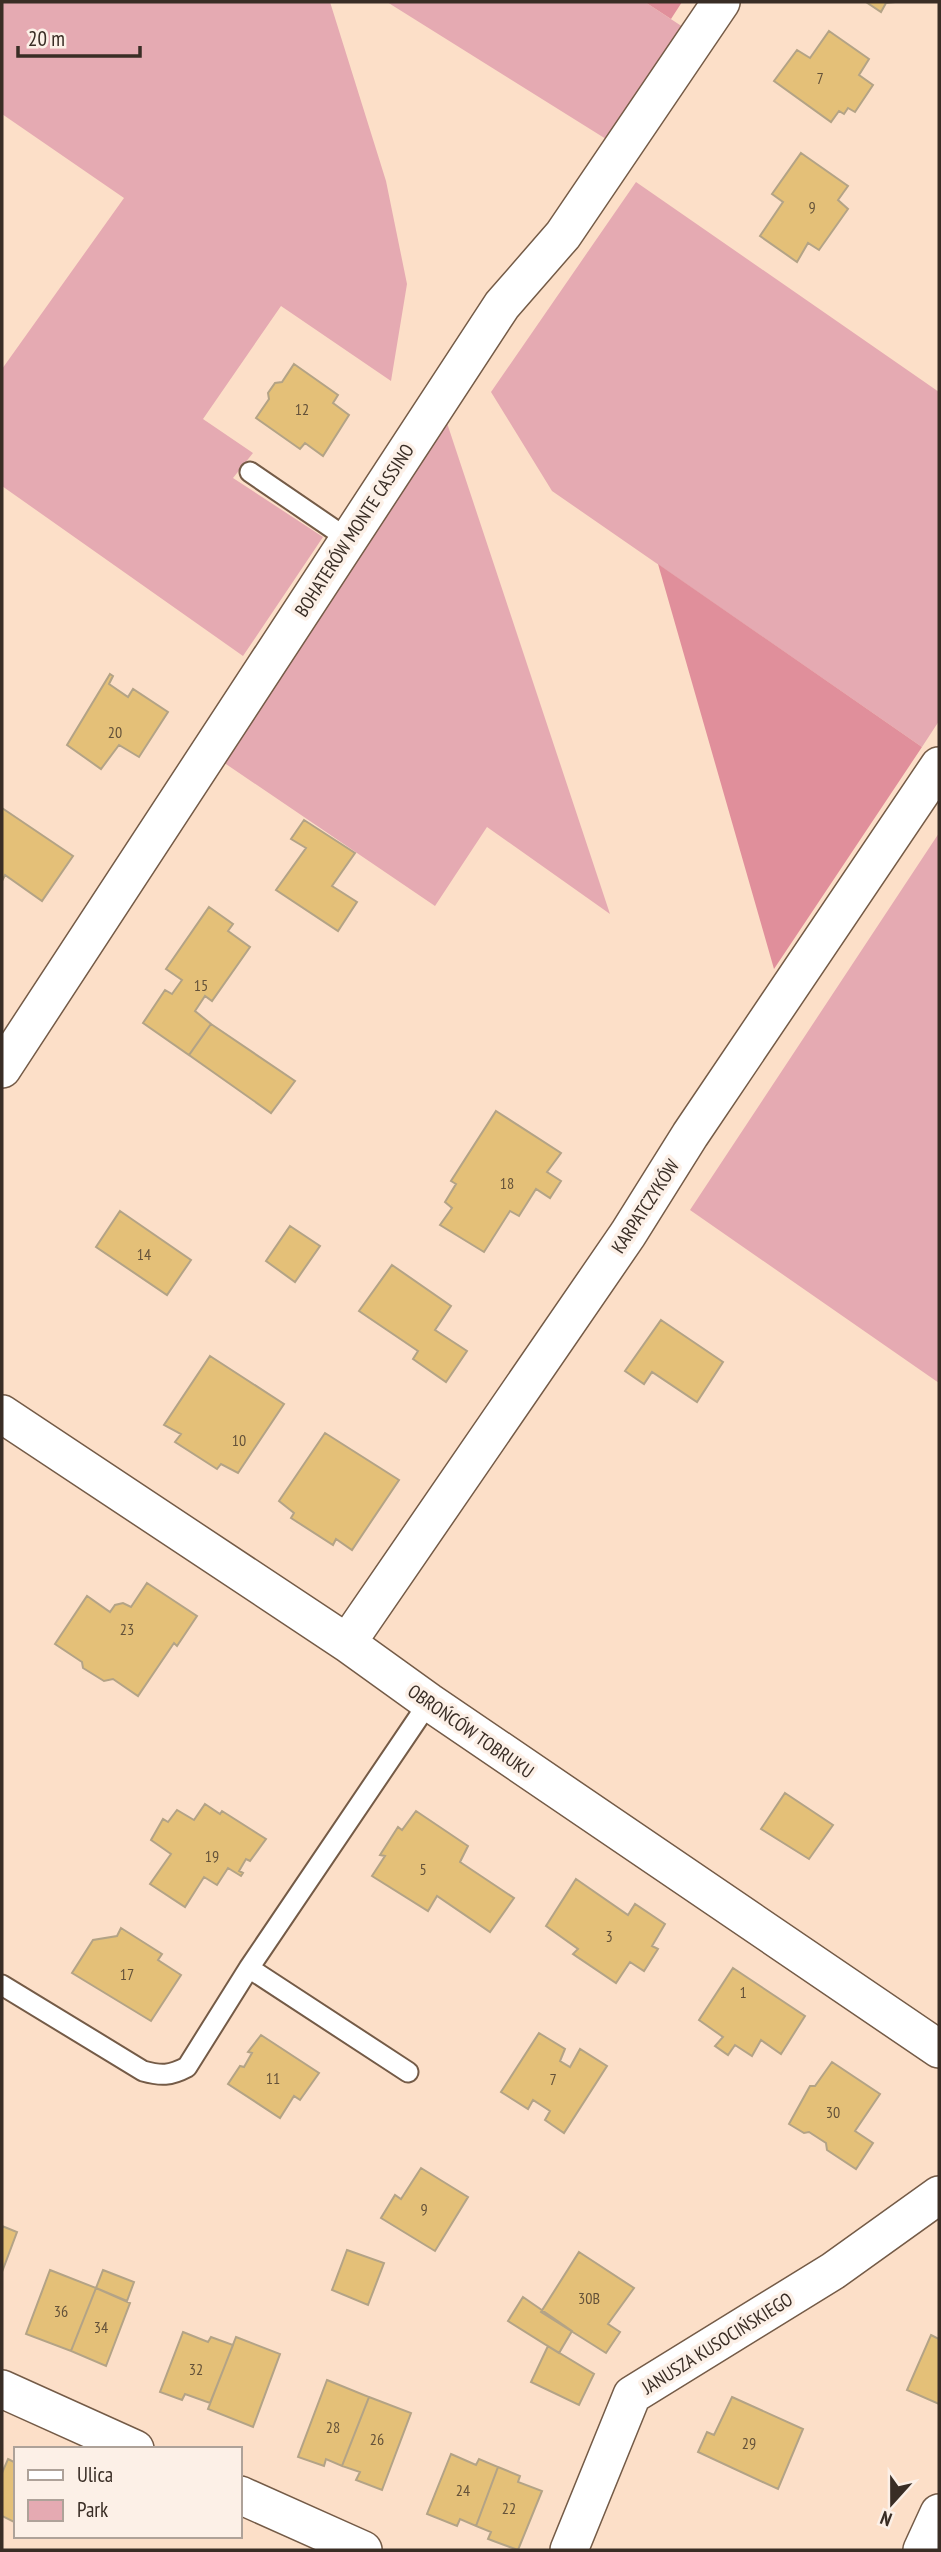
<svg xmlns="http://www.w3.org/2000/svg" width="941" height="2552" font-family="'PT Sans Narrow',sans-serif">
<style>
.green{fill:#e5aab2}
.forest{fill:#e08f9b}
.building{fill:#e4c078;stroke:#b3a386;stroke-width:2}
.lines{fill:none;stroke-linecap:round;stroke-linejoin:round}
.service-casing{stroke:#745b47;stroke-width:23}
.minor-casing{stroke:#745b47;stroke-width:40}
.service{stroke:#fff;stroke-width:19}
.minor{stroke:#fff;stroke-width:37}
.labels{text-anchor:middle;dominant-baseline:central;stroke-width:7;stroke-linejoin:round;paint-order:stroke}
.number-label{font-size:16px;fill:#64523a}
.street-label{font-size:19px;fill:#392d25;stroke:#fcf0e7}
</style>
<rect width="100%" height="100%" fill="#fcdfc8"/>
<path class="green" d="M 2,2 L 330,2 L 386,181 L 407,284 L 391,381 L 281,306 L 203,419 L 253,453 L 233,478 L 323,537 L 243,656 L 2,486 L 2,369 L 124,198 L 2,114 Z
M 387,2 L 645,2 L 686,29 L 606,139 Z
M 636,182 L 939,392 L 939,721 L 922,747 L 552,491 L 491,392 Z
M 446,420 L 610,914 L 487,827 L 435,906 L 220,760 Z
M 939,833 L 939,1383 L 690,1210 Z"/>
<path class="forest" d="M 645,2 L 682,2 L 671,19 Z
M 658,564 L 922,747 L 774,969 Z"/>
<path class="building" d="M 866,2 L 895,2 L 886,3 L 881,12 Z
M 829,31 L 869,59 L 859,75 L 873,85 L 855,112 L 848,108 L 844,114 L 839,111 L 831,122 L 774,81 L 797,50 L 810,58 Z
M 801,153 L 848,186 L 838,200 L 848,209 L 819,250 L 808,243 L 797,262 L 760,236 L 783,202 L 772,194 Z
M 294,364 L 338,395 L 333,403 L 349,415 L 323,456 L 305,443 L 300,449 L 256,418 L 269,399 L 268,393 L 275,383 L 282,382 Z
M 110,674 L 113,676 L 109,684 L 128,697 L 133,689 L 168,712 L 139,757 L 119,745 L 101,769 L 67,745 Z
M 2,808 L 73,856 L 42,901 L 5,875 L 2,881 Z
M 304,820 L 355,853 L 332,886 L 357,902 L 338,931 L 276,890 L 306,848 L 291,839 Z
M 209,907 L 233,924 L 228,931 L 250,947 L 212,1001 L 205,996 L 195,1011 L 211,1024 L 189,1055 L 143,1023 L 165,990 L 172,994 L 182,980 L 166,969 Z
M 211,1024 L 295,1081 L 271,1113 L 189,1055 Z
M 496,1111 L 561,1153 L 547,1172 L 561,1181 L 550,1198 L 536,1189 L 519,1216 L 510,1211 L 484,1252 L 440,1225 L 452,1208 L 445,1202 L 456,1184 L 451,1181 Z
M 120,1211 L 191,1260 L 167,1295 L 96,1247 Z
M 290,1226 L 320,1246 L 295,1282 L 266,1261 Z
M 392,1265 L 451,1306 L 435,1330 L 467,1351 L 446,1382 L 413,1359 L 418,1351 L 359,1311 Z
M 661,1320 L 723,1362 L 697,1402 L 652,1372 L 644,1384 L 625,1371 Z
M 210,1356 L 284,1404 L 238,1473 L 221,1464 L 217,1469 L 175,1442 L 181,1434 L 164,1425 Z
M 325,1433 L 399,1480 L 352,1550 L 336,1539 L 333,1545 L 291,1518 L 294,1513 L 279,1501 Z
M 147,1583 L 197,1616 L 177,1646 L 174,1643 L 138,1696 L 113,1679 L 104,1681 L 83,1668 L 82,1662 L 55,1644 L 87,1596 L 110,1612 L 115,1605 L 123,1603 L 131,1607 Z
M 785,1793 L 833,1825 L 809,1859 L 761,1829 Z
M 205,1804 L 220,1814 L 222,1811 L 266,1839 L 250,1861 L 246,1859 L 239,1871 L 243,1873 L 241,1876 L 228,1868 L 217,1885 L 204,1877 L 185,1907 L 150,1884 L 171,1854 L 151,1840 L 163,1819 L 168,1822 L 177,1810 L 194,1820 Z
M 416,1811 L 468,1846 L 460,1862 L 514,1898 L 490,1932 L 437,1896 L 428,1911 L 372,1876 L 385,1856 L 380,1855 L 398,1827 L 402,1830 Z
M 576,1879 L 628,1915 L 635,1904 L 665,1924 L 652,1946 L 658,1949 L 644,1971 L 630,1962 L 616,1983 L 573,1954 L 578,1949 L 546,1926 Z
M 121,1928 L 162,1954 L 158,1960 L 181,1975 L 151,2021 L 72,1973 L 93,1940 L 117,1936 Z
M 733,1968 L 805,2016 L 781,2054 L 761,2040 L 752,2056 L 735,2045 L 728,2055 L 715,2046 L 723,2037 L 699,2020 Z
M 539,2033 L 565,2049 L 560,2061 L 570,2067 L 580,2049 L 607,2066 L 564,2133 L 545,2120 L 550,2111 L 533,2100 L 528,2109 L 501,2092 Z
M 261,2035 L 319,2073 L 300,2100 L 294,2096 L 280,2118 L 228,2084 L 240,2066 L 244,2067 L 252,2053 L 248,2052 Z
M 832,2062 L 880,2094 L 855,2131 L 873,2143 L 856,2169 L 827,2150 L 826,2143 L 809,2132 L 804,2133 L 789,2124 L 810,2086 L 815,2086 Z
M 421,2168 L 468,2197 L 435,2251 L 381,2218 L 395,2195 L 401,2199 Z
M 2,2226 L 17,2232 L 2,2272 Z
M 347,2250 L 384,2263 L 368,2305 L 332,2290 Z
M 579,2252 L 634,2288 L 608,2324 L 620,2332 L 606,2353 L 541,2312 Z
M 50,2270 L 96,2288 L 71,2351 L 26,2334 Z
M 103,2270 L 134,2282 L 127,2301 L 96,2288 Z
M 96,2288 L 130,2303 L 106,2366 L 71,2351 Z
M 523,2297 L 572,2331 L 559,2353 L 508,2321 Z
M 183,2332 L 208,2342 L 211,2337 L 233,2345 L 210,2403 L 185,2394 L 182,2400 L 160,2392 Z
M 931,2335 L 939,2339 L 939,2404 L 907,2390 Z
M 236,2337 L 280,2354 L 253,2427 L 208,2409 Z
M 548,2346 L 594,2374 L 579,2405 L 531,2382 Z
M 327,2380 L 369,2397 L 342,2466 L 326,2459 L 324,2466 L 298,2457 Z
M 369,2397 L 411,2413 L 382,2490 L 356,2480 L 360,2472 L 342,2466 Z
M 732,2397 L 803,2429 L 778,2489 L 698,2452 L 707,2432 L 714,2435 Z
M 451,2454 L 476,2465 L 479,2459 L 498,2467 L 476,2526 L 460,2519 L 457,2526 L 427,2514 Z
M 8,2459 L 16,2463 L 16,2523 L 2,2516 L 2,2473 Z
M 498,2467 L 520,2476 L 518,2482 L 542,2491 L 518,2550 L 488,2539 L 491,2532 L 476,2526 Z"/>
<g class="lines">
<g class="service-casing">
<path id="service" d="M 250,472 L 348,539
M 249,1968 L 408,2072
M 2,1985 L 143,2071 C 161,2076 170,2076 187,2067 L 249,1968 L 429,1702"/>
</g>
<g class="minor-casing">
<path id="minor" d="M 2,1069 L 502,305 L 563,235 L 721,2
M 2,1414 L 347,1643 L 429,1702 L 939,2049
M 347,1643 L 628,1234 L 690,1135 L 939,766
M 2,2389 L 135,2449
M 240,2495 L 363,2550
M 569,2550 L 632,2395 L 833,2271 L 939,2195
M 922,2550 L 939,2513"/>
</g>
<use href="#service" class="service"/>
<use href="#minor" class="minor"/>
</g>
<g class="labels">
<g class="number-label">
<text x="820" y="78">7</text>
<text x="812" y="207">9</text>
<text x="302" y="409">12</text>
<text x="115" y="732">20</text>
<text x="201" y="985">15</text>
<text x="507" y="1183">18</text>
<text x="144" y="1254">14</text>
<text x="239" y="1440">10</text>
<text x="127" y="1629">23</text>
<text x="212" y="1856">19</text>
<text x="423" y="1869">5</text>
<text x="609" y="1936">3</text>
<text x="127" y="1974">17</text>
<text x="743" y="1992">1</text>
<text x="273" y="2078">11</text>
<text x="553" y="2079">7</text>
<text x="833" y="2112">30</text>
<text x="424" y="2209">9</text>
<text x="589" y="2298">30B</text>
<text x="61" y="2311">36</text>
<text x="101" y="2327">34</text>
<text x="196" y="2369">32</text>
<text x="333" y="2427">28</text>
<text x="377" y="2439">26</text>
<text x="749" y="2443">29</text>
<text x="463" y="2490">24</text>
<text x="509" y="2508">22</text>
</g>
<g class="street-label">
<text transform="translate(354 530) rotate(-57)">BOHATERÓW MONTE CASSINO</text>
<text transform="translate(645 1206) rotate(-57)">KARPATCZYKÓW</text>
<text transform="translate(471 1731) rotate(35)">OBROŃCÓW TOBRUKU</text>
<text transform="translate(717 2343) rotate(-32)">JANUSZA KUSOCIŃSKIEGO</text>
</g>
</g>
<rect width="941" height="2552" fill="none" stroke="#392d25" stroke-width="7"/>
<rect x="14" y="2447" width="228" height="91" fill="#fcf0e7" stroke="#aea299" stroke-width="2"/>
<rect x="28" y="2470" width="35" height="10" fill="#ffffff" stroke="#aea299" stroke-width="2"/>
<text x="77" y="2482" font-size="21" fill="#392d25">Ulica</text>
<rect x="28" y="2500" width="35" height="21" fill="#e5aab2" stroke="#aea299" stroke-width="2"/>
<text x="77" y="2517" font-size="21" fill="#392d25">Park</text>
<g transform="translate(892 2503) rotate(201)" stroke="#fcf0e7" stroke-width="5" paint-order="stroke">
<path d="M0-5L12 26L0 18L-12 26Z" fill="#392d25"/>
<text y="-10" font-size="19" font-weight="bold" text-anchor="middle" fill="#392d25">N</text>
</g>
<path d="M18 46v10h122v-10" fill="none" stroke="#392d25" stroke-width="3.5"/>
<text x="28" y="46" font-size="21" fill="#392d25" stroke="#fcf0e7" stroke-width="5" paint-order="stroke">20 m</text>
</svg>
